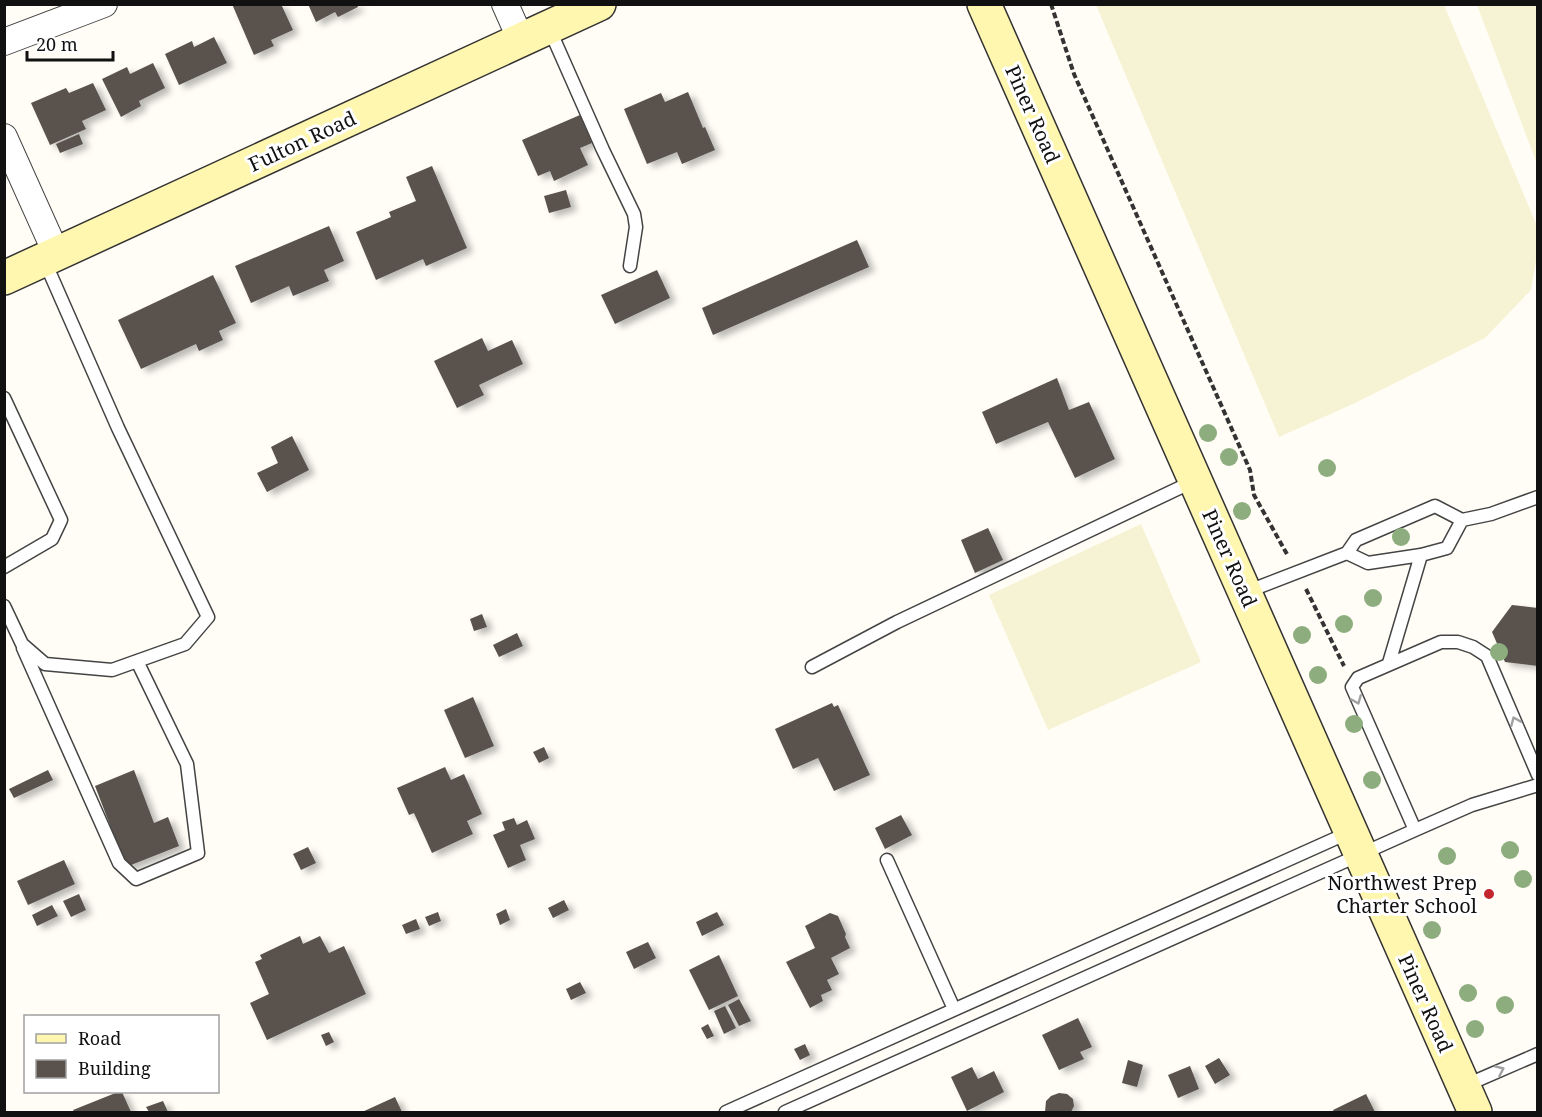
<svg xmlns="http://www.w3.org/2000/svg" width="1542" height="1117" font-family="'Noto Serif',serif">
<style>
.farmland{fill:#f6f3d4}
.building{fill:#5a524d;filter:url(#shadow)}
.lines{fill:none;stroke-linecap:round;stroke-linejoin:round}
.lane-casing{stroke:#444;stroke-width:15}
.street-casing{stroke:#444;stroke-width:28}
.secondary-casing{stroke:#333;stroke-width:36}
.path{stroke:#333;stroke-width:4;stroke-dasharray:6 3;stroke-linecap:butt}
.lane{stroke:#fff;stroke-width:12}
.street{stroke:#fff;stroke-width:26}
.secondary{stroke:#fff6b0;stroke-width:33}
.tree{fill:#8dad7f}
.oneway{stroke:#a0a0a0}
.poi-dot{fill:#c4262e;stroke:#fff;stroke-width:2}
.labels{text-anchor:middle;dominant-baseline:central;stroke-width:6;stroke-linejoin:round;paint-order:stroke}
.street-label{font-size:20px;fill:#111;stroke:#fff}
.poi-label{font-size:20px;fill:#111;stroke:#fff;text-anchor:end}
</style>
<defs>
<filter id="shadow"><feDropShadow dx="6" dy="4" stdDeviation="3" flood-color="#0004"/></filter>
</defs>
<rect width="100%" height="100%" fill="#fffdf5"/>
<path class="farmland" d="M 1096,5 L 1444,5 L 1537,226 L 1537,255 L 1531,290 L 1485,338 L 1353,404 L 1279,437 Z
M 1477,5 L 1537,5 L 1537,164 Z
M 1141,524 L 1201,662 L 1048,730 L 989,595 Z"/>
<path class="building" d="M 232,4 L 281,4 L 293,30 L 271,40 L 274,46 L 254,55 Z
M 308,4 L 357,4 L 358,7 L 338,17 L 335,12 L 316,22 Z
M 214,37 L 227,63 L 179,85 L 165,54 L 192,41 L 194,47 Z
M 153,63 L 165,88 L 139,101 L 141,106 L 121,117 L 102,79 L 127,67 L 130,74 Z
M 93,83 L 106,110 L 82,121 L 86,129 L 50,145 L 31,103 L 66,88 L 69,93 Z
M 688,92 L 703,128 L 705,127 L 715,150 L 682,164 L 677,152 L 647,164 L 624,109 L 661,93 L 665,102 Z
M 580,115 L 592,143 L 580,148 L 588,165 L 554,181 L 550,171 L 538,176 L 522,140 Z
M 79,134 L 83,144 L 60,153 L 56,144 Z
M 432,166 L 467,248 L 426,266 L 423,259 L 376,280 L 356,232 L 391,217 L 389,212 L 416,201 L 406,177 Z
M 566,190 L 571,207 L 549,213 L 544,196 Z
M 329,226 L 344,261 L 324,270 L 329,281 L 293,296 L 289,286 L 251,303 L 235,266 Z
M 857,240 L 869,267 L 713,335 L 702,308 Z
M 657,270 L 670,298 L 615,324 L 601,295 Z
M 213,275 L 236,323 L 219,331 L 223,340 L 199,351 L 196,344 L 141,369 L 118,320 Z
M 482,338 L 488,351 L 512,340 L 523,364 L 479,385 L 484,395 L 457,408 L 434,361 Z
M 1057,378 L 1069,410 L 1089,402 L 1115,459 L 1075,478 L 1048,422 L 996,444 L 982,412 Z
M 292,436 L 309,470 L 267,492 L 257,473 L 278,463 L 271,447 Z
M 988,528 L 1003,560 L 975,573 L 961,540 Z
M 1512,605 L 1538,608 L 1538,666 L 1505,662 L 1492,632 Z
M 482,614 L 487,627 L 474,631 L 470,619 Z
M 517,633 L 523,646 L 499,657 L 493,645 Z
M 473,697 L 494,746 L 465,758 L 444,710 Z
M 832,703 L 834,707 L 838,705 L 870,775 L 834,791 L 818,758 L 793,769 L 775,729 Z
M 544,747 L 549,758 L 539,763 L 533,752 Z
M 445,767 L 451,780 L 464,774 L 482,814 L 467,821 L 473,834 L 432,853 L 414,813 L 409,815 L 397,788 Z
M 48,770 L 53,780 L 14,798 L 9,789 Z
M 134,770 L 154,823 L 168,817 L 179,846 L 126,867 L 95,786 Z
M 901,815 L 912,835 L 885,849 L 875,828 Z
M 514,818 L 517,825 L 527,820 L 535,839 L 520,845 L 526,860 L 508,868 L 493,835 L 505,830 L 502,822 Z
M 308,847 L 316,863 L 301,870 L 293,854 Z
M 64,860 L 75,884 L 28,905 L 17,881 Z
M 79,894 L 86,910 L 71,917 L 63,901 Z
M 564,900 L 569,910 L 553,918 L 548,908 Z
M 52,905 L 58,916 L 37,926 L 32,915 Z
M 506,909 L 510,920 L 500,925 L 496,914 Z
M 438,912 L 441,921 L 429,926 L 425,917 Z
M 717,912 L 724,925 L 702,936 L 696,922 Z
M 830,913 L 838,916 L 846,934 L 845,937 L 850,948 L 831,958 L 839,974 L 827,980 L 832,990 L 821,995 L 823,1001 L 810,1008 L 786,962 L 815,948 L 805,926 Z
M 416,919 L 420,929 L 406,934 L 402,925 Z
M 300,936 L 303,944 L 320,936 L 329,953 L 344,946 L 366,994 L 267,1040 L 250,1003 L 269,994 L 255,962 L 262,959 L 260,955 Z
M 648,942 L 656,958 L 634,969 L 626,952 Z
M 719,955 L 738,996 L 709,1010 L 689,970 Z
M 580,982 L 586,993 L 571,1000 L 566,989 Z
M 739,999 L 751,1021 L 739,1026 L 728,1005 Z
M 725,1006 L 736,1028 L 724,1034 L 714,1011 Z
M 1078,1018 L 1092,1047 L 1080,1052 L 1084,1059 L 1059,1070 L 1042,1035 Z
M 708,1024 L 714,1036 L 707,1039 L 701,1028 Z
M 329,1032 L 334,1042 L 326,1046 L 321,1035 Z
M 805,1044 L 810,1055 L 800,1060 L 794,1049 Z
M 1219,1058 L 1230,1075 L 1215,1084 L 1205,1066 Z
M 1128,1060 L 1143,1065 L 1137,1087 L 1122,1083 Z
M 1190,1066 L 1199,1089 L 1178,1098 L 1168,1075 Z
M 972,1067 L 978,1079 L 994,1071 L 1004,1092 L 967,1111 L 951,1077 Z
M 118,1092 L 122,1092 L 131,1112 L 74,1112 L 73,1110 Z
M 1059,1093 L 1067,1094 L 1073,1099 L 1074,1106 L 1071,1112 L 1045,1112 L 1046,1101 L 1051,1096 Z
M 1366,1094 L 1375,1112 L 1334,1112 L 1333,1110 Z
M 395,1097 L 402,1112 L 362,1112 Z
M 163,1101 L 168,1112 L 149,1112 L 146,1107 Z"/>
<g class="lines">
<g class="lane-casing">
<path id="lane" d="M 549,28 L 603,150 L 634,214 L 636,227 L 630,266
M 4,398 L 61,520 L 52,539 L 4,567
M 1347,553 L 1368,563 L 1421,555 L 1447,548 L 1462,520
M 1246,592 L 1347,553 L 1356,540 L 1435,506 L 1462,520 L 1491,514 L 1538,497
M 4,606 L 22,644 L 45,664 L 112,670 L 185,644 L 208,617 L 118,428 L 45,262
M 23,648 L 119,863 L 136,879 L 198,853 L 187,764 L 137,661
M 1389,663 L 1421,555
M 812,667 L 897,622 L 1194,481
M 1415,830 L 1352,687 L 1358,678 L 1441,642 L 1458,642 L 1473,647 L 1487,656 L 1538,775
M 887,860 L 954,1009
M 1464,1086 L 1538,1054
M 726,1112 L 1350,832
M 785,1112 L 1415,830 L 1472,805 L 1538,785"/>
</g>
<g class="street-casing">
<path id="street" d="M 505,4 L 521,40
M 4,42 L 104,4
M 4,137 L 57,255"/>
</g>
<g class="secondary-casing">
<path id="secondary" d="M 984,4 L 1475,1112
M 4,278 L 599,4"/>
</g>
<path class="path" d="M 1051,4 L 1074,74 L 1250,470 L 1254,495 L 1288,556
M 1306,589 L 1344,666"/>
<use href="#lane" class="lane"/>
<use href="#street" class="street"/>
<use href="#secondary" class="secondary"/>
</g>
<g class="tree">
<circle cx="1208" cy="433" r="9"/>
<circle cx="1229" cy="457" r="9"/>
<circle cx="1327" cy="468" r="9"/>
<circle cx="1242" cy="511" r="9"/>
<circle cx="1401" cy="537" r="9"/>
<circle cx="1373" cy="598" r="9"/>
<circle cx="1344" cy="624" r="9"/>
<circle cx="1302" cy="635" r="9"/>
<circle cx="1499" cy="652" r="9"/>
<circle cx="1318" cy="675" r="9"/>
<circle cx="1354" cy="724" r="9"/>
<circle cx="1372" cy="780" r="9"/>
<circle cx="1510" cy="850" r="9"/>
<circle cx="1447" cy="856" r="9"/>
<circle cx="1523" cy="879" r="9"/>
<circle cx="1432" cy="930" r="9"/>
<circle cx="1468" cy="993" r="9"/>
<circle cx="1505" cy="1005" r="9"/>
<circle cx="1475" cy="1029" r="9"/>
</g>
<defs><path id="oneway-chevron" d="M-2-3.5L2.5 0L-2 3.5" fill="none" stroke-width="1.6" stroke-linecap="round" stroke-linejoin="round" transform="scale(1.5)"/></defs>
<g class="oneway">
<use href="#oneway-chevron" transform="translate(1357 700) rotate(68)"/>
<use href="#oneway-chevron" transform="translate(1515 721) rotate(-113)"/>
<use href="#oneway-chevron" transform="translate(1500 1070) rotate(-24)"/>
</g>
<circle class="poi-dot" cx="1489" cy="894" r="6"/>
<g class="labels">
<g class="street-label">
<text transform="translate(1033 114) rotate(66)">Piner Road</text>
<text transform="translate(302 141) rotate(-25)">Fulton Road</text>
<text transform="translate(1230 558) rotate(66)">Piner Road</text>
<text transform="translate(1426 1003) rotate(66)">Piner Road</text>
</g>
<g class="poi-label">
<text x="1477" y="882">Northwest Prep<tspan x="1477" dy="23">Charter School</tspan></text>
</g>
</g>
<rect width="1542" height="1117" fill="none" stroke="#111111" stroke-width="12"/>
<rect x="24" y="1015" width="195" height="78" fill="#ffffff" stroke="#a0a0a0" stroke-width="1.5"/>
<rect x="36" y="1034" width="30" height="9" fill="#fff6b0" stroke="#a0a0a0" stroke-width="1.5"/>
<text x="78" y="1045" font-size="18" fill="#111111">Road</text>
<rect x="36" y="1060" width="30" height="18" fill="#5a524d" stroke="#a0a0a0" stroke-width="1.5"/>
<text x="78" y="1075" font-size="18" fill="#111111">Building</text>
<path d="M27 51v9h86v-9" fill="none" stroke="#111111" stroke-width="3"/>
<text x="36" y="51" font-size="18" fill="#111111" stroke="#ffffff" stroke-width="4.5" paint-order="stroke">20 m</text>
</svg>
